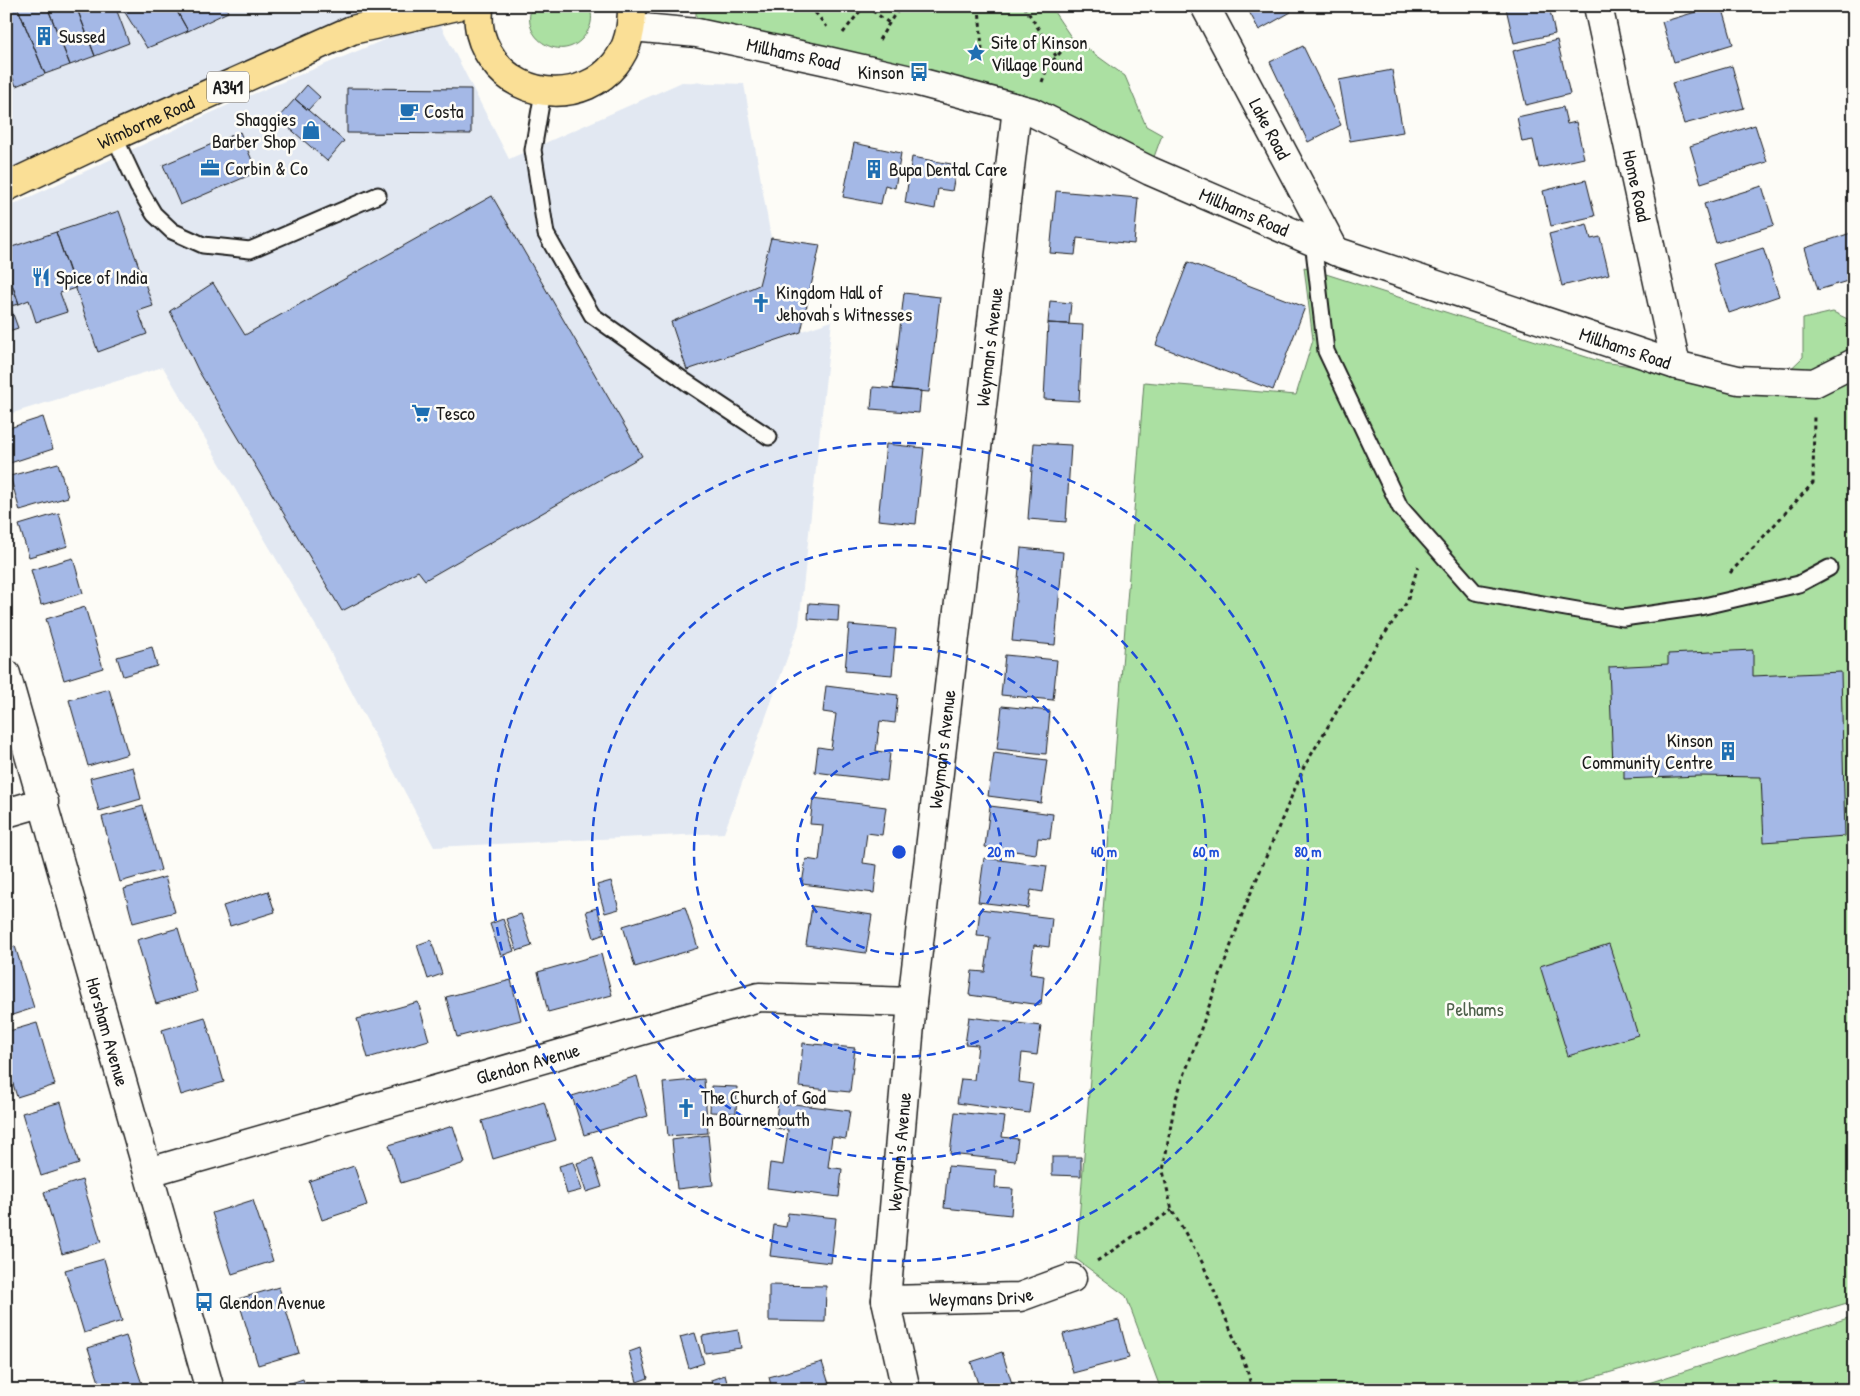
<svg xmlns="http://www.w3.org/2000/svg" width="1860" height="1396" font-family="'Patrick Hand',sans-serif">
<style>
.built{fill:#e2e8f2}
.green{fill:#abe0a2;stroke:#647e5f}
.building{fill:#a4b8e6;stroke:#1c1c1c}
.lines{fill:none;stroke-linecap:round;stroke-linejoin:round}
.lane-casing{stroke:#1c1c1c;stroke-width:19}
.street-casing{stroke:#1c1c1c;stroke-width:31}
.primary-casing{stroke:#1c1c1c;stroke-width:31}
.path{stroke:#1c1c1c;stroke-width:3;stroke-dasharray:4 4;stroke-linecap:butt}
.lane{stroke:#fdfcf7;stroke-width:15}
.street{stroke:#fdfcf7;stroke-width:28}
.primary{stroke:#fadf96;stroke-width:28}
.ring{fill:none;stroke:#1d4ed8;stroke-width:2.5;stroke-dasharray:9 6}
.labels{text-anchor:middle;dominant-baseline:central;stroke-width:5;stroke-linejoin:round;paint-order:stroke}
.shield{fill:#fdfcf7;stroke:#605f5e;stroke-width:1}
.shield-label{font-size:18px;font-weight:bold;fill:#1c1c1c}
.poi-label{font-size:19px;fill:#1c1c1c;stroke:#fdfcf7;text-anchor:start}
.street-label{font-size:19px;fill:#1c1c1c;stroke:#fdfcf7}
.park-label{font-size:19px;fill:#4e614b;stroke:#fdfcf7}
.centre{fill:#1d4ed8;stroke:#fdfcf7;stroke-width:2.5}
.ring-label{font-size:15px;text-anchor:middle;font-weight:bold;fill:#1d4ed8;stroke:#fdfcf7;stroke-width:5;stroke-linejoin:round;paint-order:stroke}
</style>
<rect width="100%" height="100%" fill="#fdfcf7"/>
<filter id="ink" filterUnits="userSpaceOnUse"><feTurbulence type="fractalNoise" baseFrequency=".02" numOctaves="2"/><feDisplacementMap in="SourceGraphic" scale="10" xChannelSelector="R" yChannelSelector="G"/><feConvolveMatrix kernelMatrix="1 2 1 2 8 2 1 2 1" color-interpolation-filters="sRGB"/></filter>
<g filter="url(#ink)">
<path class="built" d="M 6,6 L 401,6 L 6,186 Z
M 437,18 L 509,159 L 682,82 L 744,84 L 771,238 L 759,285 L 671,322 L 687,369 L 832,321 L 799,625 L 724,833 L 434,847 L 323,638 L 163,367 L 6,415 L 6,208 L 239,100 Z"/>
<path class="green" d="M 532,6 L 589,6 C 593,15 592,25 587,32 C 568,66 518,42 532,6 Z
M 696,6 L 1050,6 L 1071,37 L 1125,76 L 1146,126 L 1162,135 L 1150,168 L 1032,110 L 696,31 Z
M 1304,267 L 1602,362 L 1774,385 L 1803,357 L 1803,319 L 1833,312 L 1854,322 L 1854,1301 L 1550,1390 L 1161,1390 L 1126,1296 L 1076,1259 L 1144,382 L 1296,395 L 1313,340 Z
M 1854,1316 L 1854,1390 L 1627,1390 Z"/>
<path class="building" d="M 6,6 L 17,6 L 45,74 L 16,86 L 6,61 Z
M 17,6 L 47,6 L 70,65 L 45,74 Z
M 47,6 L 76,6 L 95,56 L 70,65 Z
M 76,6 L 115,6 L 129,43 L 95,56 Z
M 121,6 L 174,6 L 188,31 L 147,48 Z
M 174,6 L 225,6 L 228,12 L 188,31 Z
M 1246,6 L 1288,6 L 1291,12 L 1259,30 Z
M 1514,6 L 1549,6 L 1555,34 L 1514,43 L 1506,8 Z
M 1716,6 L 1722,6 L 1733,44 L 1674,62 L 1662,22 Z
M 1557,40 L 1570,94 L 1526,105 L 1513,51 Z
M 1303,46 L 1341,125 L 1308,142 L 1270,62 Z
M 1732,66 L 1744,108 L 1684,124 L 1672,83 Z
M 1392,70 L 1403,132 L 1350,141 L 1339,80 Z
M 307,85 L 320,97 L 308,110 L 295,99 Z
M 347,88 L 471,89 L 471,134 L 347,133 Z
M 295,99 L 344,141 L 327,161 L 278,118 Z
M 1563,107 L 1567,124 L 1576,122 L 1584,158 L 1539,168 L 1533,140 L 1522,142 L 1517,117 Z
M 1755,125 L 1767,162 L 1701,183 L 1690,146 Z
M 240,132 L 257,172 L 180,205 L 163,165 Z
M 854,143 L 901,153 L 895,188 L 885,185 L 881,204 L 843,197 Z
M 912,157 L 957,165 L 952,191 L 938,189 L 935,209 L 905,203 Z
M 1586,180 L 1595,216 L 1551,226 L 1543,191 Z
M 1762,186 L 1774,225 L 1716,243 L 1704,204 Z
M 1056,191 L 1138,198 L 1134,244 L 1077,238 L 1075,255 L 1050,253 Z
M 492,196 L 642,456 L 425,580 L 418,571 L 342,611 L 198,370 L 170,311 L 213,283 L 245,335 Z
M 119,211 L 153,306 L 138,311 L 147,334 L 98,352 L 56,232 Z
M 1587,224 L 1591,239 L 1600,237 L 1609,274 L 1562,286 L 1549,234 Z
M 56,232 L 75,288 L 60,293 L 67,312 L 36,322 L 29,300 L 19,304 L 6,267 L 6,249 Z
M 1854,232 L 1854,279 L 1818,290 L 1805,248 Z
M 771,238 L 820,245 L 801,332 L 687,370 L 671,322 L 759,285 Z
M 1763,248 L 1779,296 L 1729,313 L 1713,264 Z
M 1188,262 L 1305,307 L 1273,390 L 1156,345 Z
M 6,267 L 19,304 L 10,306 L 18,328 L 6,332 Z
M 904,293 L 940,297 L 929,392 L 893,389 Z
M 1050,301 L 1071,303 L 1069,324 L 1048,323 Z
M 1048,323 L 1083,325 L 1079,401 L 1044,399 Z
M 873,387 L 921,391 L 919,413 L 871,409 Z
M 43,417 L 53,449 L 7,464 L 6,429 Z
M 1034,443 L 1071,445 L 1066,522 L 1028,519 Z
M 886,444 L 924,448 L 916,524 L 878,520 Z
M 58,463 L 68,497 L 20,511 L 10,476 Z
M 59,513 L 68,546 L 29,557 L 19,525 Z
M 1021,548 L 1063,552 L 1055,645 L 1012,641 Z
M 73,558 L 83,593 L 41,605 L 31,570 Z
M 809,603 L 839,605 L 838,621 L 808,619 Z
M 85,607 L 103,668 L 64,680 L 46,619 Z
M 849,625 L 896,629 L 892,675 L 845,671 Z
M 152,647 L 157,666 L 123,676 L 117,657 Z
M 1753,650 L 1753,676 L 1841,672 L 1845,836 L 1764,842 L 1761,777 L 1699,776 L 1624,779 L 1624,765 L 1613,766 L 1609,667 L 1668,664 L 1668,654 Z
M 1005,655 L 1057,660 L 1053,700 L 1001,695 Z
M 826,686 L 898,695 L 895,723 L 880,721 L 876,751 L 890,753 L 887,781 L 815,772 L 818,747 L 831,749 L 836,714 L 823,712 Z
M 109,689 L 128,754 L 88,766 L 69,700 Z
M 1002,706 L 1050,711 L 1046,754 L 997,749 Z
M 994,753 L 1047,760 L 1041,803 L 988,796 Z
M 133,767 L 141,799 L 99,811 L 90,778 Z
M 813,798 L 886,807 L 882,835 L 867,833 L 863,863 L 877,865 L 874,893 L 802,884 L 806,859 L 819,861 L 823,825 L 810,824 Z
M 143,806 L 161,870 L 120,882 L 102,817 Z
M 990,806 L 1053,814 L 1050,839 L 1038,838 L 1036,854 L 985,847 Z
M 984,858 L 1047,866 L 1043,892 L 1031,890 L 1028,908 L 978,902 Z
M 165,877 L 175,912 L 133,923 L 124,889 Z
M 611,881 L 619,909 L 605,913 L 597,885 Z
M 268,891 L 275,912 L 230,926 L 223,906 Z
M 812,906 L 872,915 L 866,953 L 806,945 Z
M 685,907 L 698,948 L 635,967 L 623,926 Z
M 597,908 L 605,934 L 594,938 L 586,911 Z
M 980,909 L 1052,918 L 1049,947 L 1034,945 L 1030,974 L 1044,976 L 1041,1005 L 969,995 L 972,971 L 985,972 L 990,937 L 977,936 Z
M 521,914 L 532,946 L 517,951 L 506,919 Z
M 503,919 L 514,951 L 501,956 L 490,924 Z
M 178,928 L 197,992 L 156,1004 L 137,940 Z
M 431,940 L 442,974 L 428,979 L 417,945 Z
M 1609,944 L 1638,1035 L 1568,1056 L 1540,966 Z
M 15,946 L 34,1008 L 6,1017 L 6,949 Z
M 601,954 L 612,995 L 548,1012 L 538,972 Z
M 511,980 L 521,1020 L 457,1037 L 446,997 Z
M 418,1002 L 429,1040 L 368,1058 L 357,1019 Z
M 205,1017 L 224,1082 L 181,1095 L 162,1030 Z
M 969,1017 L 1041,1026 L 1037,1055 L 1022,1053 L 1019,1082 L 1033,1084 L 1029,1113 L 957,1103 L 961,1079 L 974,1080 L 978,1045 L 965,1044 Z
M 37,1023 L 55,1085 L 17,1097 L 6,1061 L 6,1032 Z
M 803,1043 L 855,1048 L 850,1092 L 799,1087 Z
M 637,1076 L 648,1116 L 584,1135 L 572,1096 Z
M 704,1079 L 708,1133 L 668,1136 L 663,1083 Z
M 711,1086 L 737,1087 L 736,1113 L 710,1112 Z
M 61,1102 L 79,1164 L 41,1176 L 22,1113 Z
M 544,1102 L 556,1140 L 493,1159 L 482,1121 Z
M 778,1102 L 850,1111 L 846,1139 L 832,1137 L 828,1167 L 842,1169 L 839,1197 L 767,1188 L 770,1163 L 783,1165 L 788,1130 L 775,1128 Z
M 955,1112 L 1005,1117 L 1002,1137 L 1018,1139 L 1015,1161 L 950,1154 Z
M 453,1126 L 465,1163 L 401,1183 L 389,1145 Z
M 708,1135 L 713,1185 L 677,1189 L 672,1140 Z
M 1052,1157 L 1081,1157 L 1081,1176 L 1052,1175 Z
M 593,1158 L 602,1187 L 586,1192 L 577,1163 Z
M 573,1162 L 582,1190 L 567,1194 L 559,1166 Z
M 354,1166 L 367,1205 L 322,1220 L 309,1181 Z
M 948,1166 L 996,1170 L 995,1188 L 1013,1189 L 1011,1215 L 944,1208 Z
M 82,1180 L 101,1242 L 62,1254 L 44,1192 Z
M 253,1200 L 273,1261 L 232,1274 L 212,1213 Z
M 788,1213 L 836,1218 L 831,1263 L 770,1256 L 774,1225 L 786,1227 Z
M 104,1259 L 122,1321 L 84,1333 L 65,1270 Z
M 769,1285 L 826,1286 L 825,1322 L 769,1321 Z
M 279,1287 L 299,1353 L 258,1365 L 238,1299 Z
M 1119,1320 L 1129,1358 L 1073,1373 L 1063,1334 Z
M 738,1330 L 741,1348 L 705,1353 L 702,1336 Z
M 695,1333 L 704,1363 L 689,1368 L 680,1337 Z
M 126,1336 L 144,1390 L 76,1390 L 99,1382 L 88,1348 Z
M 640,1348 L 648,1378 L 637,1382 L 629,1352 Z
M 1002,1352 L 1014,1390 L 980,1390 L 971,1362 Z
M 822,1362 L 831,1390 L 772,1390 L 769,1377 Z
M 725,1375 L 729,1390 L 713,1390 L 711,1380 Z
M 303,1379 L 307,1390 L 270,1390 Z"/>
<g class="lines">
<g class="lane-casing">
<path id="lane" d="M 543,92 L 533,150 L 546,234 L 592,315 L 686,382 L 769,437
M 114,136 L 138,187 L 154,214 L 172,231 L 203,245 L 250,250 L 378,195
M 1313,241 L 1326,351 L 1400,507 L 1475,592 L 1623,618 L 1700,607 L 1799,584 L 1829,568"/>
</g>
<g class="street-casing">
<g id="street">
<path id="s1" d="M 1205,6 L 1335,251"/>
<path id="s2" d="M 1598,6 L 1676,365"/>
<path id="s3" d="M 632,27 L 697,33 L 823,60 L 915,81 L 1032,112 L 1150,171 L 1335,251 L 1676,365 L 1738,380 L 1814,383 L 1854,363"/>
<path id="s4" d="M 6,674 L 210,1390"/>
<path d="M 6,813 L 44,802"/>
<path id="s5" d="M 149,1172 L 759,997 L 912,1002"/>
<path id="s6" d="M 886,1300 L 1020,1297 L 1072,1278"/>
<path id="s7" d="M 906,1390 L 886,1300 L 912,1002 L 1017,108"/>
</g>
</g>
<g class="primary-casing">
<g id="primary">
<path d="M 479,6 C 479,12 478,19 479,25 C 480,38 486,50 493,60 C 522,101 584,102 615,64 C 629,47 632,27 632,6"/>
<path id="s8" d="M 6,187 L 114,136 L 352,30 L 457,6"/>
</g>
</g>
<path class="path" d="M 810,6 L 827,27
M 866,6 L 889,23
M 979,6 L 983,65
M 1024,6 L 1056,56
M 843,33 L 864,6
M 879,40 L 893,17 L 902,6
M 1042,82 L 1048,66 L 1071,41
M 1730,573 L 1813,483 L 1814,414
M 1097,1261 L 1172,1210
M 1252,1390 L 1247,1369 L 1202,1262 L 1172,1210 L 1163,1171 L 1175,1101 L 1244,909 L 1304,767 L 1370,655 L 1407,602 L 1418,566"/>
<use href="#lane" class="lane"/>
<use href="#street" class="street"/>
<use href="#primary" class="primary"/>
</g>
</g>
<g class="ring">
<circle cx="899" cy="852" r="102"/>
<circle cx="899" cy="852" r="205"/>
<circle cx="899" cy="852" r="307"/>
<circle cx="899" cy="852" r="409"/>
</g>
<defs>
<g id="building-bare" transform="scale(1.5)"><path d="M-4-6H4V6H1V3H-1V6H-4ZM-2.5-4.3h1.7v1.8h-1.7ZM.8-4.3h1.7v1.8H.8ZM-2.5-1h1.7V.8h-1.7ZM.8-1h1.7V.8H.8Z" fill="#1f6fb2" stroke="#fdfcf7" stroke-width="2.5" paint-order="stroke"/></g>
<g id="sight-bare" transform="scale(1.5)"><path d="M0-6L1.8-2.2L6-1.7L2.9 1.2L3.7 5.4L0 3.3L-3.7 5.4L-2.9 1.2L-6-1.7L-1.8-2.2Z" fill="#1f6fb2" stroke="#fdfcf7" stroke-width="2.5" paint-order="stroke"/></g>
<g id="bus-bare" transform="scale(1.5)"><path d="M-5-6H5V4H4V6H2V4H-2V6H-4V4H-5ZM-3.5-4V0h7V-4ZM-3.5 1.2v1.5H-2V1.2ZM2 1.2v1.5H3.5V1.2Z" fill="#1f6fb2" stroke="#fdfcf7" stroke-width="2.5" paint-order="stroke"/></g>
<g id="cafe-bare" transform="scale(1.5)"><path d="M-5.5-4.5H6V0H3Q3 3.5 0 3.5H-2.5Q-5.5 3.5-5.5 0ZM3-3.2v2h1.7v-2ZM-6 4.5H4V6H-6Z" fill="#1f6fb2" stroke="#fdfcf7" stroke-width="2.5" paint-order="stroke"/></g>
<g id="shop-bare" transform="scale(1.5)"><path d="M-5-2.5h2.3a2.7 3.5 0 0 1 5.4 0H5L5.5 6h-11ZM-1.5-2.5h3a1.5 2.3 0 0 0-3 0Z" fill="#1f6fb2" stroke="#fdfcf7" stroke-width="2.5" paint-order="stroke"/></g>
<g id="office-bare" transform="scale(1.5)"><path d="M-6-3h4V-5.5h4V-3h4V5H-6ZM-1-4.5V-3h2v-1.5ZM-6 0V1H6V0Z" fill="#1f6fb2" stroke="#fdfcf7" stroke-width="2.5" paint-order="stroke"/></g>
<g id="restaurant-bare" transform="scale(1.5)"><path d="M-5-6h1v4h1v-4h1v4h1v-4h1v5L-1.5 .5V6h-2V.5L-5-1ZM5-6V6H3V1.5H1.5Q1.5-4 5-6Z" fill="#1f6fb2" stroke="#fdfcf7" stroke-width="2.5" paint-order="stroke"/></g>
<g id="church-bare" transform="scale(1.5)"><path d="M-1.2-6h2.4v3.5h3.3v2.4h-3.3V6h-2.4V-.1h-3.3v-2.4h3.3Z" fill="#1f6fb2" stroke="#fdfcf7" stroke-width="2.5" paint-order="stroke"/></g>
<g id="supermarket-bare" transform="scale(1.5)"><path d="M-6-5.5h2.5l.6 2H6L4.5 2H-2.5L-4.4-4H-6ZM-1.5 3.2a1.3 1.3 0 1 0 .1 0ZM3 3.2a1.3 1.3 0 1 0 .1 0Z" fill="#1f6fb2" stroke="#fdfcf7" stroke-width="2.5" paint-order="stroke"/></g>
</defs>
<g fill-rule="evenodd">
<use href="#building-bare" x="44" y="36"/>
<use href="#sight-bare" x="976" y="53"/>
<use href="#bus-bare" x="919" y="72"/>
<use href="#cafe-bare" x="409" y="111"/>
<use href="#shop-bare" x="311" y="130"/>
<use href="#office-bare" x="210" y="168"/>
<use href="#building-bare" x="874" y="169"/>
<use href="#restaurant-bare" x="41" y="277"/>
<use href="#church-bare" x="761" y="303"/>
<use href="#supermarket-bare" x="421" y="413"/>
<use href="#building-bare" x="1728" y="751"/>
<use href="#church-bare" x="686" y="1108"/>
<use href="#bus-bare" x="204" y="1302"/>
</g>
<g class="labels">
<rect class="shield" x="207" y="71.5" width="42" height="31" rx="4"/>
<g class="shield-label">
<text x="228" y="87">A341</text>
</g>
<g class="poi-label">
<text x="59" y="36">Sussed</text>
<text x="991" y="42">Site of Kinson<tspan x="991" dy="22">Village Pound</tspan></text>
<text x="904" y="72" text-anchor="end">Kinson</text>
<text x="424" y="111">Costa</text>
<text x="296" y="119" text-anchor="end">Shaggies<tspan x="296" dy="22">Barber Shop</tspan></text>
<text x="225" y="168">Corbin &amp; Co</text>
<text x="889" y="169">Bupa Dental Care</text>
<text x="56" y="277">Spice of India</text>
<text x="776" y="292">Kingdom Hall of<tspan x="776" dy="22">Jehovah's Witnesses</tspan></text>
<text x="436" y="413">Tesco</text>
<text x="1713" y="740" text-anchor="end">Kinson<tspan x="1713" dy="22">Community Centre</tspan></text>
<text x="701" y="1097">The Church of God<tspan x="701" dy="22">In Bournemouth</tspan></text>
<text x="219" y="1302">Glendon Avenue</text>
</g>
<g class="street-label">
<text stroke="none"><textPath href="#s3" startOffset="164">Millhams Road</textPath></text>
<text stroke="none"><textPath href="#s8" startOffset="154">Wimborne Road</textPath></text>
<text stroke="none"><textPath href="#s1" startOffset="139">Lake Road</textPath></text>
<text stroke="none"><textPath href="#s2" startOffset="184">Home Road</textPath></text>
<text stroke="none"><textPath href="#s3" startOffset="644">Millhams Road</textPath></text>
<text stroke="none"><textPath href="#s7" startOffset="1051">Weyman's Avenue</textPath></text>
<text stroke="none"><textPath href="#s3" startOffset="1049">Millhams Road</textPath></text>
<text stroke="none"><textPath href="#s7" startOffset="646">Weyman's Avenue</textPath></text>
<text stroke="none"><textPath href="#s4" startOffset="372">Horsham Avenue</textPath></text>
<text stroke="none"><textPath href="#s5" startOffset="394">Glendon Avenue</textPath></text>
<text stroke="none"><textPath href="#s7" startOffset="241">Weyman's Avenue</textPath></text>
<text stroke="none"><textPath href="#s6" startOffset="95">Weymans Drive</textPath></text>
</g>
<g class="park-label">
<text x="1475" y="1009">Pelhams</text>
</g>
</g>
<circle cx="899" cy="852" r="8" class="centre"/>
<g class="ring-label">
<text x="1001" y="857">20 m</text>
<text x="1104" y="857">40 m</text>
<text x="1206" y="857">60 m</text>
<text x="1308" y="857">80 m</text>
</g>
<rect width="1860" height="1396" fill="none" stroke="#fdfcf7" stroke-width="25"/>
<rect x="12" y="12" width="1835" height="1371" fill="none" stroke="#1c1c1c" stroke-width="2" filter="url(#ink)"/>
</svg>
